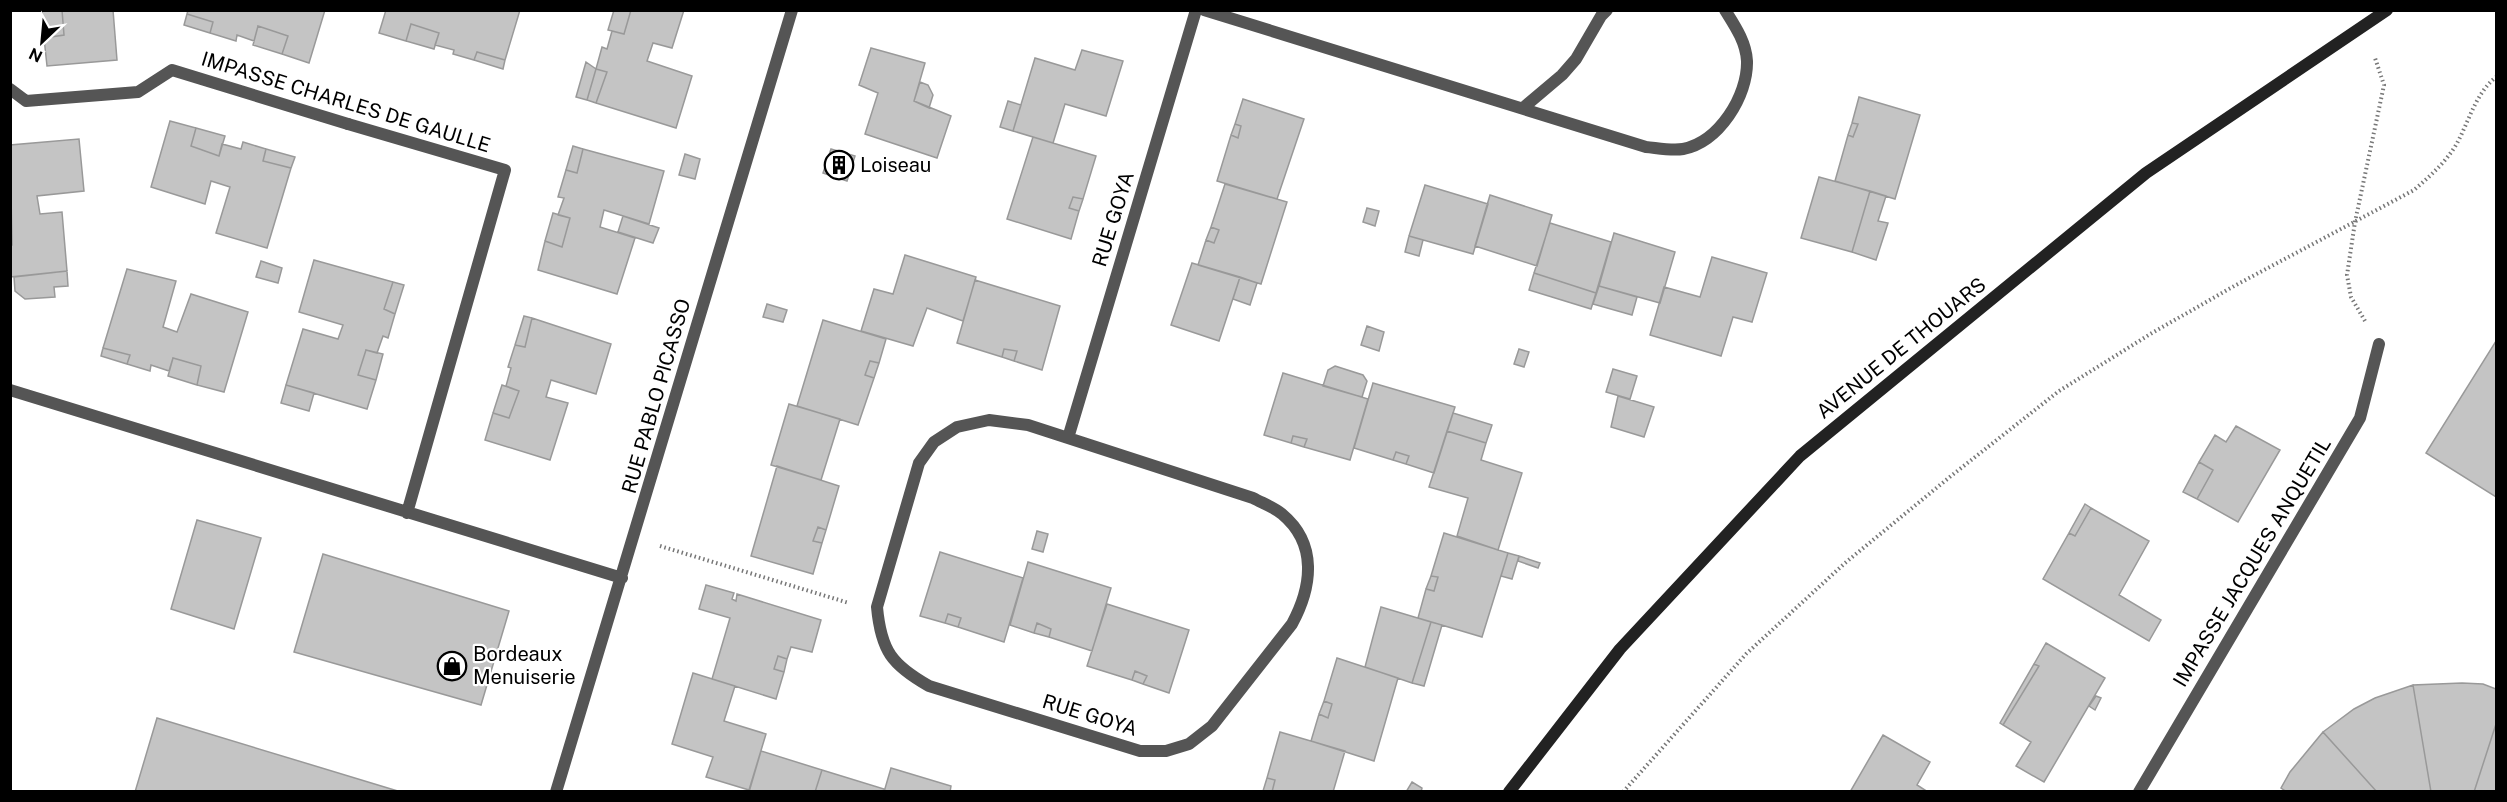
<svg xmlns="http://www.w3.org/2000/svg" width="2507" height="802" font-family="'Public Sans',sans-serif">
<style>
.building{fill:#c4c4c4;stroke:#999;stroke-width:1.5}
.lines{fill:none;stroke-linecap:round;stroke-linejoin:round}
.path{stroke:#777;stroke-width:4;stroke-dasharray:1.5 3;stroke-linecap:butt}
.lane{stroke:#555;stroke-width:12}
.street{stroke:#555;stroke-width:12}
.secondary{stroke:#222;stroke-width:12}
.labels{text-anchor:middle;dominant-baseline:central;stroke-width:4.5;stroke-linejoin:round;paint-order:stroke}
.street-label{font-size:20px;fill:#000;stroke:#fff}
.poi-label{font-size:20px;fill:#000;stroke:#fff;text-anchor:start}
</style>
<rect width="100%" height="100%" fill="#fff"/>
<path class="building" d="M 42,10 L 62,10 L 64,35 L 44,38 Z
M 62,10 L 113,10 L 117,60 L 47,66 L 44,38 L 64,35 Z
M 188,10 L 325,10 L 309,63 L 282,54 L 288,36 L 258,26 L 254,41 L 237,35 L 236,41 L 210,33 L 213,22 L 187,14 Z
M 386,10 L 520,10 L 505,60 L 477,52 L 474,60 L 453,54 L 454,50 L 435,45 L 439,33 L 411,24 L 406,41 L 379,33 Z
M 614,10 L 631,10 L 624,34 L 608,30 Z
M 631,10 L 684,10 L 672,48 L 653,43 L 647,61 L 692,76 L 676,128 L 596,103 L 607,72 L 596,69 L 602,47 L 607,49 L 612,31 L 624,34 Z
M 187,14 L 213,22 L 210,33 L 184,25 Z
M 411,24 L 439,33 L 434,49 L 406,41 Z
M 258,26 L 288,36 L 282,54 L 253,45 Z
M 871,48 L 925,63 L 914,101 L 951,116 L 937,158 L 865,134 L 878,93 L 859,85 Z
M 1082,50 L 1123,61 L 1106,116 L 1065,104 L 1053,143 L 1013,131 L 1035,58 L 1075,70 Z
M 477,52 L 505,60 L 503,69 L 474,60 Z
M 586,62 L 596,69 L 587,100 L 576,97 Z
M 596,69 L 607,72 L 596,103 L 587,100 Z
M 920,82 L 928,85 L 933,95 L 929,108 L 914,101 Z
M 1859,97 L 1920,115 L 1895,199 L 1835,181 L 1848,135 L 1853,137 L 1858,124 L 1852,123 Z
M 1243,99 L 1304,119 L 1277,199 L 1217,181 L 1231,135 L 1238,138 L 1241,126 L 1235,124 Z
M 1008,101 L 1021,105 L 1013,131 L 1000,127 Z
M 170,121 L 196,128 L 191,146 L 219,156 L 222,144 L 241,149 L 243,142 L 266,149 L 263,161 L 291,168 L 267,248 L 216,233 L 230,187 L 211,181 L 205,204 L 151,187 Z
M 1852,123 L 1858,124 L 1853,137 L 1848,135 Z
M 1235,124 L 1241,126 L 1238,138 L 1231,135 Z
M 196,128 L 225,136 L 219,156 L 191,146 Z
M 1033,137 L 1096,156 L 1083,199 L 1073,197 L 1069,208 L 1079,211 L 1071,239 L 1007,219 Z
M 79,139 L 84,191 L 37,196 L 40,214 L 62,212 L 67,271 L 10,277 L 10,246 L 12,245 L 10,145 Z
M 573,146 L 583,149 L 577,173 L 566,170 Z
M 266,149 L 295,157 L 291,168 L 263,161 Z
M 583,149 L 664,171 L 649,224 L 604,210 L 600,227 L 635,238 L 617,294 L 538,270 L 545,241 L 562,247 L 570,218 L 558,215 L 564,198 L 558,197 L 566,170 L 577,173 Z
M 831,149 L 855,156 L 847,181 L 823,173 Z
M 685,154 L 700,159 L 695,179 L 679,175 Z
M 1819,177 L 1870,191 L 1852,252 L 1801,238 Z
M 1225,184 L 1287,202 L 1261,284 L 1198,265 L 1206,240 L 1214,243 L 1219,230 L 1211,227 Z
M 1425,185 L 1488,204 L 1473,254 L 1409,236 Z
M 1870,191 L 1886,196 L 1878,221 L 1888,223 L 1876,260 L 1852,252 Z
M 1490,195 L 1552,215 L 1537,266 L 1475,246 Z
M 1073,197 L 1083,199 L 1079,211 L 1069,208 Z
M 1367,208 L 1379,211 L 1375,226 L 1363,222 Z
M 553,213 L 570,218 L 562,247 L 545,241 Z
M 623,216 L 659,228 L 653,243 L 618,232 Z
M 1550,223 L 1611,242 L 1596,293 L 1534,273 Z
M 1211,227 L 1219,230 L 1214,243 L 1206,240 Z
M 1614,233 L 1675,252 L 1660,303 L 1599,286 Z
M 1409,236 L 1423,240 L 1419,256 L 1405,252 Z
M 905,255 L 976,277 L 963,321 L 927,308 L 913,346 L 861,331 L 874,289 L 893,294 Z
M 1712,257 L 1767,273 L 1752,322 L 1733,317 L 1721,356 L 1650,335 L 1664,287 L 1700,297 Z
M 314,260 L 393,282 L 384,309 L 395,314 L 388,338 L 383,336 L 377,353 L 366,350 L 358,375 L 376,380 L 367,409 L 286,385 L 303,329 L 338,339 L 343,325 L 299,312 Z
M 261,261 L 282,268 L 278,283 L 256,277 Z
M 1192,263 L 1240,277 L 1219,341 L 1171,325 Z
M 127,269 L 176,281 L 163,327 L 177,332 L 191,294 L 248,312 L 224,392 L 197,385 L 201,366 L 173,358 L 169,371 L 151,365 L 150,371 L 127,364 L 130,355 L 103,348 Z
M 67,271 L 68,286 L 54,287 L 55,297 L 25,299 L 15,291 L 14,277 Z
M 1534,273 L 1596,293 L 1591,309 L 1529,290 Z
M 1240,277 L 1257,283 L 1250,305 L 1233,299 Z
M 975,280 L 1060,306 L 1042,370 L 1014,361 L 1017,351 L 1004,349 L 1002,357 L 957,343 Z
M 393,282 L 404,285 L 395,314 L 384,309 Z
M 1599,286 L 1637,297 L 1632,315 L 1593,304 Z
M 767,304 L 787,310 L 783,322 L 763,317 Z
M 524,316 L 532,318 L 525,347 L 515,345 Z
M 532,318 L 611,344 L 596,394 L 551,380 L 546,397 L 568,403 L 550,460 L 485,440 L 493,413 L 509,418 L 519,391 L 506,386 L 511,368 L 508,367 L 515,345 L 525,347 Z
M 823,320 L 886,339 L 879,363 L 870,361 L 865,375 L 874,378 L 858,425 L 797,406 Z
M 1367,326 L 1384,332 L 1379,351 L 1361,345 Z
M 2496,341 L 2496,497 L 2426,453 Z
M 103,348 L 130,355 L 127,364 L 101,356 Z
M 1004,349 L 1017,351 L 1014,361 L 1002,357 Z
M 1519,349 L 1529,352 L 1524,367 L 1514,364 Z
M 366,350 L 383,354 L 376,380 L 358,375 Z
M 173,358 L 201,366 L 197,385 L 168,376 Z
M 870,361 L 879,363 L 874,378 L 865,375 Z
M 1335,366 L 1363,375 L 1367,381 L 1362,397 L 1323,386 L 1328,370 Z
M 1613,369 L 1637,376 L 1630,399 L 1606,392 Z
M 1283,373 L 1368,399 L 1350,460 L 1304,447 L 1307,439 L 1293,436 L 1291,443 L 1264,435 Z
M 1373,383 L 1455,407 L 1434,473 L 1406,464 L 1409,456 L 1396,452 L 1393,460 L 1354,448 Z
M 286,385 L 314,393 L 309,411 L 281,403 Z
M 502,385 L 519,391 L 509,418 L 493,413 Z
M 1618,396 L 1654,407 L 1644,437 L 1611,427 Z
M 789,404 L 840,419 L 821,480 L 771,465 Z
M 1453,413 L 1492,425 L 1486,443 L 1447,431 Z
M 2236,426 L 2280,450 L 2238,522 L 2197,499 L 2213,470 L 2199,462 L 2215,435 L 2226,442 Z
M 1447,431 L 1486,443 L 1481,460 L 1522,473 L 1498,550 L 1457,536 L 1468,498 L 1429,487 Z
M 1293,436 L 1307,439 L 1304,447 L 1291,443 Z
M 1396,452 L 1409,456 L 1406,464 L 1393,460 Z
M 2199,462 L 2213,470 L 2197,499 L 2183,492 Z
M 777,466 L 839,486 L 826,530 L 818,527 L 813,541 L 822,543 L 813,574 L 751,556 Z
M 2085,504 L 2091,508 L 2075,536 L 2069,533 Z
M 2091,508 L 2149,541 L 2119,595 L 2161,620 L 2149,641 L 2043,579 L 2069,533 L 2075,536 Z
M 197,520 L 261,538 L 234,629 L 171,609 Z
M 818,527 L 826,530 L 822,543 L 813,541 Z
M 1037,531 L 1048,534 L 1043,552 L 1032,549 Z
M 1444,533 L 1508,553 L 1482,637 L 1418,618 L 1426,589 L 1434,591 L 1438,577 L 1431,576 Z
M 940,552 L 1023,578 L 1004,642 L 958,627 L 961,618 L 948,614 L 945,623 L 920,616 Z
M 1508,553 L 1519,556 L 1512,579 L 1501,576 Z
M 323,554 L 509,611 L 481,705 L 294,652 Z
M 1519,556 L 1540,563 L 1538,568 L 1518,561 Z
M 1028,562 L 1111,588 L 1092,651 L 1049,637 L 1051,629 L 1037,623 L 1034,633 L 1010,625 Z
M 1431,576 L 1438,577 L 1434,591 L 1426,589 Z
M 706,585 L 734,593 L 732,599 L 736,601 L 737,594 L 821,620 L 812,652 L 791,647 L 787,659 L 778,656 L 774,669 L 784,672 L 776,699 L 712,679 L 730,618 L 699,609 Z
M 1107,604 L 1189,630 L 1169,693 L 1143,684 L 1147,676 L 1135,671 L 1132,680 L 1087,666 Z
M 1381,607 L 1431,622 L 1412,683 L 1365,667 Z
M 948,614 L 961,618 L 958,627 L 945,623 Z
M 1431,622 L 1442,625 L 1424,686 L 1412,683 Z
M 1037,623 L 1051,629 L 1049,637 L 1034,633 Z
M 2046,643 L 2105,678 L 2044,782 L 2016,766 L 2031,742 L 2003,725 L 2039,666 L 2034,664 Z
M 778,656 L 787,659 L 784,672 L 774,669 Z
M 1337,658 L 1398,678 L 1374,761 L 1311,741 L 1319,714 L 1328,718 L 1332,704 L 1324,701 Z
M 2034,664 L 2039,666 L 2003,725 L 2000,723 Z
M 1135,671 L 1147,676 L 1143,684 L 1132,680 Z
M 693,673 L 735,686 L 724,721 L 766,734 L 749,790 L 706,777 L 713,757 L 672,744 Z
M 2462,683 L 2483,684 L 2496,689 L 2496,724 L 2474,792 L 2431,792 L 2413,685 Z
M 2413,685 L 2431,792 L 2377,792 L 2323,732 L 2354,709 L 2375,698 Z
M 2096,696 L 2101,698 L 2095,710 L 2089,706 Z
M 1324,701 L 1332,704 L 1328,718 L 1319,714 Z
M 157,718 L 401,792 L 135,792 Z
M 2496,724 L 2496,792 L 2474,792 Z
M 1280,732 L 1345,751 L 1333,792 L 1272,792 L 1275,780 L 1267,778 Z
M 2323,732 L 2377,792 L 2287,792 L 2281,788 L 2290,772 Z
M 1883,735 L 1930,762 L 1917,785 L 1928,792 L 1850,792 Z
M 761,751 L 822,770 L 815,792 L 749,792 Z
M 891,768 L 951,786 L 950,792 L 884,792 Z
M 822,770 L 884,789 L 884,792 L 815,792 Z
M 1267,778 L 1275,780 L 1272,792 L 1263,791 Z
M 1412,782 L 1422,788 L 1421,792 L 1406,792 Z"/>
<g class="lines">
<path class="path" d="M 2365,321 L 2351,297 L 2347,275 L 2355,222 L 2384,85 L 2375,58
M 660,546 L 849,603
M 1623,792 L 1746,654 L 1845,563 L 1951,476 L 2059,391 L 2152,333 L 2236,285 L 2414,190 C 2430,176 2445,163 2456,145 C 2469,122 2475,94 2496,77"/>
<path class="lane" d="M 10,89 L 26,101 L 138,92 L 172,70 L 348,124"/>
<path class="street" d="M 1204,10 L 1646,147 C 1657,148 1672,151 1683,149 C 1719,142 1748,96 1747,61 C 1746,42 1735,26 1725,10
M 1523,108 L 1562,75 L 1576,59 L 1601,16 L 1607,10
M 348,124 L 505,170 L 407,513
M 10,390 L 622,578
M 989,420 L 1028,425 L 1253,498 C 1262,503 1274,507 1282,514 C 1318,544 1312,587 1292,624 L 1212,726 L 1189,744 L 1166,751 L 1140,751 L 929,686 C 892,665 881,651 877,607 L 919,463 L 934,442 L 957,427 Z
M 1068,438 L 1196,10
M 556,792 L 792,10
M 2139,792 L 2360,418 L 2379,344"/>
<path class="secondary" d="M 1509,792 L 1620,649 L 1800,456 L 2146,173 L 2387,10"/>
</g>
<defs>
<g id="building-ring" transform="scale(1.5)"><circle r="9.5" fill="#fff" stroke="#000" stroke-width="1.5"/><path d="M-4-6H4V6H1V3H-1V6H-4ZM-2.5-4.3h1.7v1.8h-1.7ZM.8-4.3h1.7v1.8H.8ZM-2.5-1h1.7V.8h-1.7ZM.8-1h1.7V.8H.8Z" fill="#000"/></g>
<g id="shop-ring" transform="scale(1.5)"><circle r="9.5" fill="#fff" stroke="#000" stroke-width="1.5"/><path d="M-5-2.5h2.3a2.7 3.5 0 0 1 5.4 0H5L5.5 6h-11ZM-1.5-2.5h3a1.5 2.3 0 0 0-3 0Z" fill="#000"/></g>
</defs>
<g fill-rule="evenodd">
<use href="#building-ring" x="839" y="165"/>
<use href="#shop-ring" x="452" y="666"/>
</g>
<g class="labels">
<g class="street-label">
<text transform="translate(346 102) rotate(17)">IMPASSE CHARLES DE GAULLE</text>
<text transform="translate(1113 219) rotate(-73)">RUE GOYA</text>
<text transform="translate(1901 348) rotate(-39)">AVENUE DE THOUARS</text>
<text transform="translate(656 396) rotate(-74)">RUE PABLO PICASSO</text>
<text transform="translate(2252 562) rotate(-59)">IMPASSE JACQUES ANQUETIL</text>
<text transform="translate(1090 715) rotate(17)">RUE GOYA</text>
</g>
<g class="poi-label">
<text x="860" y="165">Loiseau</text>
<text x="473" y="654">Bordeaux<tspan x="473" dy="23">Menuiserie</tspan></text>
</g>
</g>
<rect width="2507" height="802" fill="none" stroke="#000000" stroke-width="24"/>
<g transform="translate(42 42) rotate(206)" stroke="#ffffff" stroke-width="4.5" paint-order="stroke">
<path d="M0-4.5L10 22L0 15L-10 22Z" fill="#000000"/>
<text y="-9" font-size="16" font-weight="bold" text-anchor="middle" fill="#000000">N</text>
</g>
</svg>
